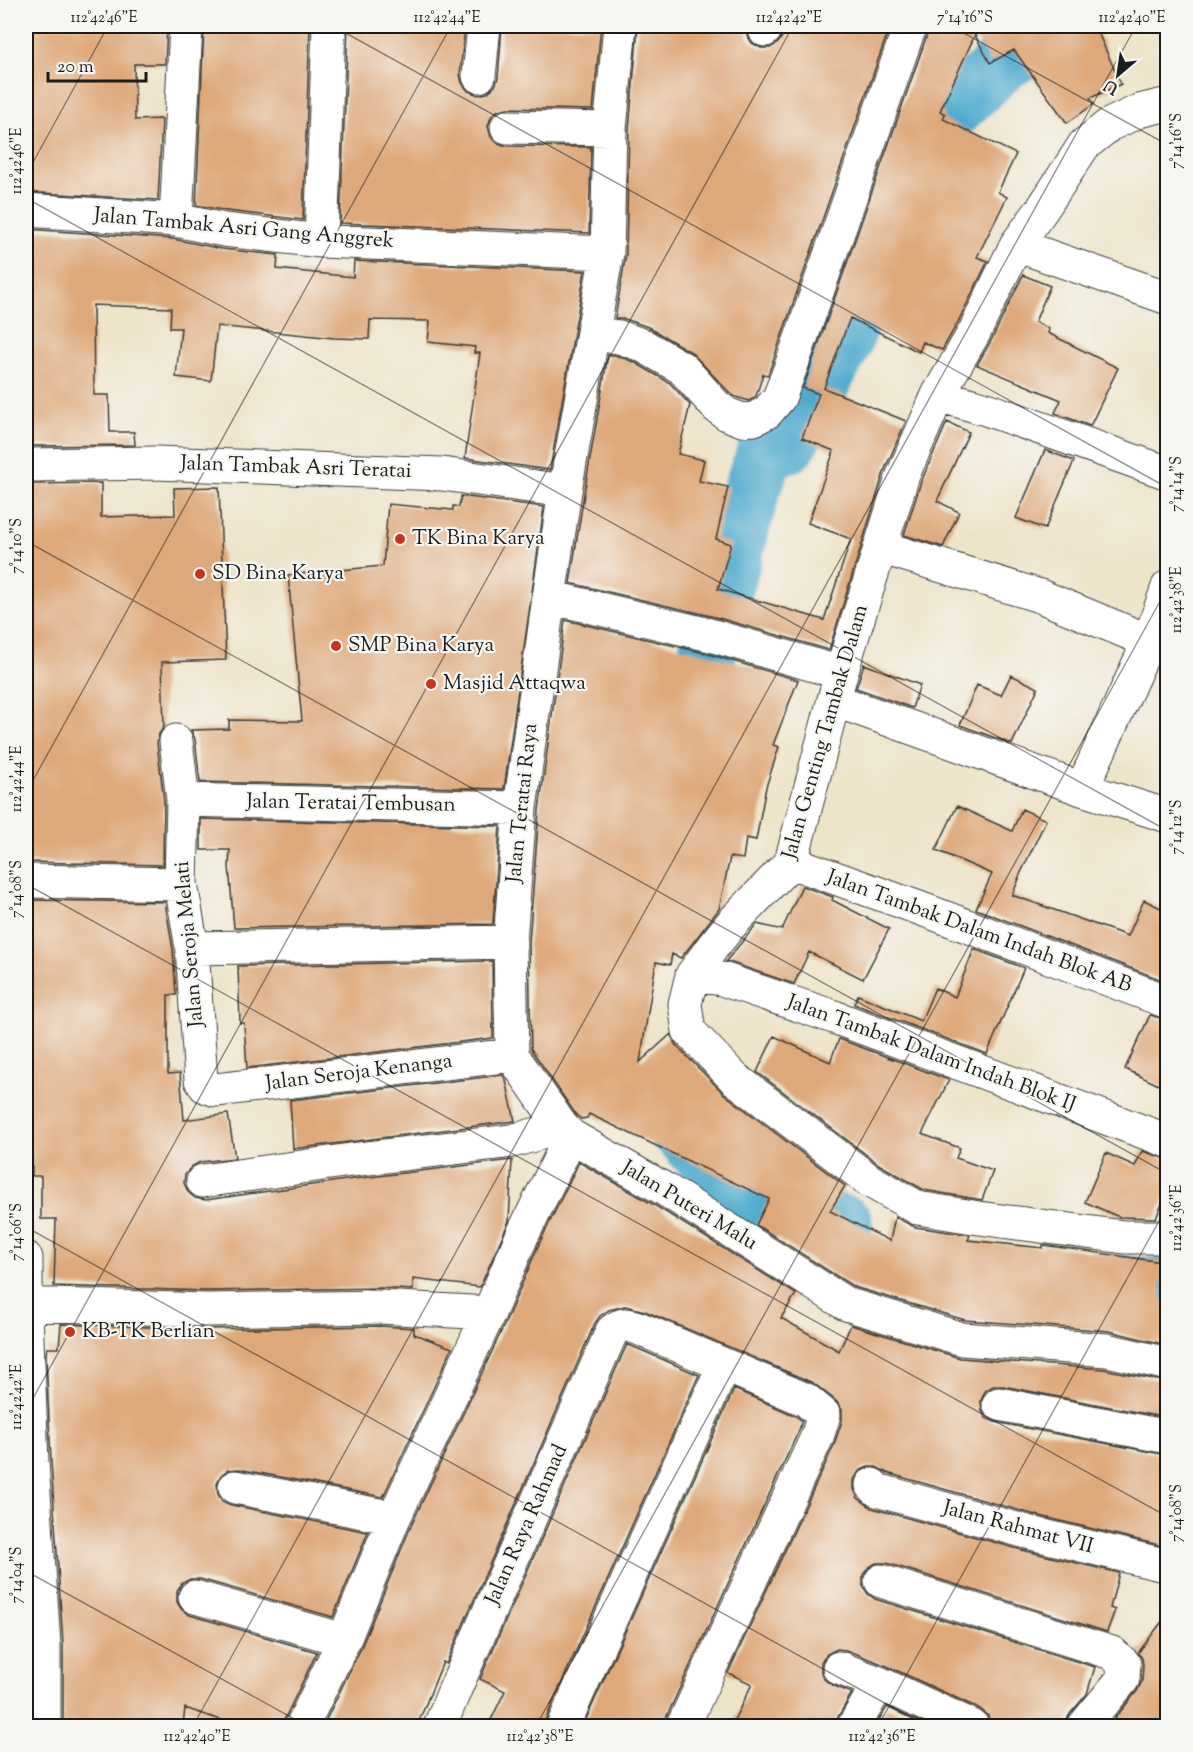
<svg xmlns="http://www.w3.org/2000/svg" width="1193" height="1752" font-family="'Sorts Mill Goudy',serif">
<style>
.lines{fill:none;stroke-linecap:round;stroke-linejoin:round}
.river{stroke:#50abce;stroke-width:58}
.building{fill:#dea97a}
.street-casing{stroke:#3b3a36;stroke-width:35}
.street{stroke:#fff;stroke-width:33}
.ticks{fill:none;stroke:#1c1c1c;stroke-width:1.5;stroke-opacity:0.45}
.poi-dot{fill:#c8321e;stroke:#f6f6f2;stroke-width:2}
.labels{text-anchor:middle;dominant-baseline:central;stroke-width:4.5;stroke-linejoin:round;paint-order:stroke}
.street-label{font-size:21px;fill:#1c1c1c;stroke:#f6f6f2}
.poi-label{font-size:21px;fill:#1c1c1c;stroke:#f6f6f2;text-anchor:start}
.neatline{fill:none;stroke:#1c1c1c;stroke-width:2}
.ticks-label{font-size:15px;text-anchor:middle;fill:#1c1c1c}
</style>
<rect width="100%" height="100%" fill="#f6f6f2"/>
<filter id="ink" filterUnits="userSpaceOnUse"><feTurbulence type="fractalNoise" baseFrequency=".0167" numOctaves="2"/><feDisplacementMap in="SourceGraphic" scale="12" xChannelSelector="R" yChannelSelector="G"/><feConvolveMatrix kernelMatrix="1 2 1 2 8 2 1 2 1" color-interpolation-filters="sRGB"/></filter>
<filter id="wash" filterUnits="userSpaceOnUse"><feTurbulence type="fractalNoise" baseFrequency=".008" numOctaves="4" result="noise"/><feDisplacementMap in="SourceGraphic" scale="24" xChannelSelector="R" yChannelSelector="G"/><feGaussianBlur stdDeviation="1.35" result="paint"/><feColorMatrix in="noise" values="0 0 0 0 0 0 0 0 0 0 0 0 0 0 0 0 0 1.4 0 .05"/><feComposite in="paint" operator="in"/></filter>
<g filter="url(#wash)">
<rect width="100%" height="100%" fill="#ede4ca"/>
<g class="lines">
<path class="river" d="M 674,728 L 700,679 L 751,491 L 766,452 L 788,444 L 841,347 L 897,211 L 949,113 L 1004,62 L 1064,26
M 670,1121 L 724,1178 L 768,1206 L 844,1224
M 1082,1281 L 1168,1288"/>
</g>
<g id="blocks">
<path class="building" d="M 26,26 L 167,26 L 165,64 L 134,64 L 135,120 L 162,119 L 158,200 L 26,192 Z
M 204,26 L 310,26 L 303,220 L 227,211 L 196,205 Z
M 348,26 L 465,26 L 460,74 L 462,83 L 468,91 L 478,95 L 487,93 L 495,86 L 498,78 L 502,26 L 601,26 L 593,110 L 507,108 L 497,111 L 491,117 L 488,126 L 491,137 L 498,143 L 506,146 L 591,147 L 589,233 L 340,223 Z
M 638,26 L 747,26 L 747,35 L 752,43 L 761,48 L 770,48 L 778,43 L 783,35 L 784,26 L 890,26 L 774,358 L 768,375 L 763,374 L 756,396 L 749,401 L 736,397 L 730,393 L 691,352 L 648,327 L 625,319 L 615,318 L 626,254 L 629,130 Z
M 928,26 L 1095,26 L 1121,84 L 1090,98 L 1094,104 L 1067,123 L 1014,50 L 990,63 L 975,35 L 940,111 L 945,114 L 943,119 L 1016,154 L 998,192 L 1007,197 L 977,257 L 988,261 L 958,322 L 942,350 L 923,342 L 919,352 L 850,318 L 824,388 L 906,421 L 885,469 L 829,650 L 715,617 L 570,583 L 584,494 L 608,355 L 615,355 L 634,362 L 670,383 L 690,405 L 678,454 L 704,460 L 699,481 L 728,487 L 716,539 L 731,544 L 718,589 L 824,620 L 851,539 L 808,523 L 834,451 L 802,438 L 819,394 L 803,388 L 928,32 Z
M 26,229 L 173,239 L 222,249 L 278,255 L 277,269 L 353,277 L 354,261 L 585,271 L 550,470 L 465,458 L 480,353 L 474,353 L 475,347 L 428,342 L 430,321 L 370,320 L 369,339 L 334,338 L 217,326 L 211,381 L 176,377 L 181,328 L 170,328 L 171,308 L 93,305 L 94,395 L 109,395 L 110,432 L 134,432 L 135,445 L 26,446 Z
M 1023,275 L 1050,286 L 1035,322 L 1049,329 L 1048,333 L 1118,368 L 1090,426 L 1055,413 L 1061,400 L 977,365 L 992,339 Z
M 947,422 L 969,432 L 937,501 L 959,512 L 943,547 L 904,535 L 921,482 Z
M 1045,450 L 1074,461 L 1045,529 L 1016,518 Z
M 101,483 L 101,517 L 175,515 L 174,488 L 219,487 L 226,660 L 162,662 L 164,727 L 159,734 L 157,743 L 164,801 L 163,865 L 26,862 L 26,763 L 29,763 L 26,685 L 26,484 Z
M 461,496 L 544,507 L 504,789 L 200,782 L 195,739 L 191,730 L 229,729 L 229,720 L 302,721 L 288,575 L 383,566 L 388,504 L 453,510 L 453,506 L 459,507 Z
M 565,620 L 705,653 L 798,680 L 773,745 L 779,747 L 766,787 L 756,840 L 746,838 L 743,859 L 730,857 L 719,909 L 681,958 L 672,954 L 670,965 L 656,962 L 640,1062 L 671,1034 L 675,1044 L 723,1093 L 845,1186 L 830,1211 L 890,1241 L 895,1217 L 915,1227 L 970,1235 L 968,1240 L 1043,1248 L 1043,1245 L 1162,1262 L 1162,1301 L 1167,1302 L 1167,1345 L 1109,1331 L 965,1320 L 854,1287 L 756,1225 L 769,1199 L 589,1114 L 587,1118 L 581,1119 L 576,1115 L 531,1049 L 529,943 L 539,810 Z
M 864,664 L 920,685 L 912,708 L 856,688 Z
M 1011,675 L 1038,688 L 1012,744 L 960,725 L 977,685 L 1001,695 Z
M 957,806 L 1012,831 L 1022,809 L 1046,820 L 1018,879 L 1019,879 L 1012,895 L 1128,936 L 1144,900 L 1167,911 L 1167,982 L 976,909 L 992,874 L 936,850 Z
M 201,819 L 500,826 L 493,924 L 234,928 L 229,866 L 230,850 L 201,850 Z
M 802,886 L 833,897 L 832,900 L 889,929 L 863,979 L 809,952 L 794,984 L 726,961 L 757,924 L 782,930 Z
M 26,900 L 165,902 L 173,950 L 176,995 L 168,995 L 168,1074 L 180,1073 L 184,1120 L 228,1114 L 235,1158 L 200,1162 L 191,1167 L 185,1175 L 184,1183 L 188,1192 L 195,1198 L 206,1200 L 353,1179 L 512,1160 L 509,1221 L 480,1287 L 413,1279 L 413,1290 L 380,1288 L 207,1291 L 54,1286 L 56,1219 L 41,1219 L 41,1176 L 32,1176 L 32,1150 L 26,1150 L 26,1111 L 29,1111 L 28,1039 L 26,1039 L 26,1011 L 29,1011 L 30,925 L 26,925 Z
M 974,949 L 1024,968 L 987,1054 L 854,1004 L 858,995 L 921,1021 L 935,988 L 955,997 Z
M 492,961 L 493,1038 L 247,1068 L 244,1023 L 240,1023 L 238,966 Z
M 1150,1015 L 1167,1020 L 1167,1089 L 1125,1069 Z
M 774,1036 L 830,1062 L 839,1039 L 949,1080 L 922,1134 L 960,1148 L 956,1158 L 993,1171 L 982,1200 L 924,1190 L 880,1165 L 757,1072 Z
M 503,1075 L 506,1080 L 515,1121 L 293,1149 L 290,1100 Z
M 1142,1151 L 1167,1159 L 1167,1192 L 1156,1218 L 1119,1217 L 1085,1202 L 1106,1153 L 1135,1166 Z
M 579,1162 L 656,1206 L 796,1294 L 781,1318 L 839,1351 L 851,1325 L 960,1358 L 1104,1369 L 1167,1382 L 1167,1418 L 1003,1386 L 993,1386 L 985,1391 L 981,1401 L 982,1411 L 986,1418 L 995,1422 L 1167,1455 L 1167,1547 L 1032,1514 L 887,1473 L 876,1467 L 868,1467 L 859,1471 L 854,1480 L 854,1489 L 858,1498 L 872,1508 L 1022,1550 L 1119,1573 L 1110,1608 L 1115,1610 L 1107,1632 L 887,1563 L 876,1563 L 868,1568 L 863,1575 L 863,1586 L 868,1594 L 875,1599 L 1095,1667 L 1087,1694 L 1070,1714 L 1066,1722 L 1066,1726 L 990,1726 L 988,1716 L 980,1709 L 887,1666 L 846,1650 L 837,1649 L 827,1654 L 821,1662 L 821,1672 L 824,1679 L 832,1685 L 852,1693 L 838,1717 L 835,1726 L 731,1726 L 752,1684 L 728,1673 L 834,1445 L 842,1421 L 842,1410 L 836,1401 L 813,1383 L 645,1311 L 625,1306 L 609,1310 L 600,1316 L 595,1323 L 446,1664 L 443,1662 L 417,1726 L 323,1726 L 361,1648 L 411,1526 L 506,1321 L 539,1244 Z
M 61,1324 L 206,1329 L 380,1326 L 414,1328 L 414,1334 L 452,1348 L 383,1497 L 239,1469 L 228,1470 L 221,1475 L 217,1483 L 218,1494 L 222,1501 L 231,1505 L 368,1532 L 333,1617 L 200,1579 L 190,1579 L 182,1583 L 177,1591 L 177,1602 L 182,1610 L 190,1615 L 317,1652 L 285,1718 L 283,1726 L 239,1726 L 185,1708 L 183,1726 L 63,1726 L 63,1644 L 51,1461 L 46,1355 L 47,1348 L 59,1348 Z
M 627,1344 L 699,1375 L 546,1718 L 544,1726 L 488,1726 L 505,1691 L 480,1679 Z
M 734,1389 L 796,1416 L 802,1421 L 799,1430 L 666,1718 L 664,1726 L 583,1726 Z
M 1167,1615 L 1167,1726 L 1123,1726 L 1115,1718 L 1137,1691 L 1142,1681 L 1143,1665 L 1142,1658 L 1138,1653 Z
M 887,1707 L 928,1726 L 875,1726 Z"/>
</g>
</g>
<g filter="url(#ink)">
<use href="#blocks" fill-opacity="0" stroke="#3b3a36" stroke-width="1.5"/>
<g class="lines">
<g class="street-casing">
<path id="street" d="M 765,30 L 766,26
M 479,76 L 484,26
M 1168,104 L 1139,111 L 1109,125 L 1084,145 L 1043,208 L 1016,245 L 975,331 L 938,395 L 903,475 L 841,673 L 791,862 L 733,922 L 714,945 L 692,975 L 685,1004 L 689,1031 L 734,1078 L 870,1181 L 918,1208 L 979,1218 L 1124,1237 L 1168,1237
M 507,127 L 610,129
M 26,210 L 176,220 L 224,230 L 321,241 L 607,253
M 176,220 L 186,26
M 321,241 L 329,26
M 1016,245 L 1168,298
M 593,334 L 619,337 L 642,345 L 682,368 L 717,407 L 727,414 L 742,420 L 754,419 L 767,412 L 779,398 L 792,364 L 910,26
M 938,395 L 986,409 L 1168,473
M 26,465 L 156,463 L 442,474 L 565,491
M 880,547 L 1040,596 L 1168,649
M 549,597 L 710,635 L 841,673
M 834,700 L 1082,789 L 1168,816
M 176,741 L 183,800 L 181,884 L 192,948 L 201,1080 L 205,1086 L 216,1090 L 512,1055
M 1082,789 L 1149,641 L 1168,587
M 183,800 L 520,808
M 791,862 L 930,912 L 1168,1002
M 26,881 L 181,884
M 192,948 L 510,942
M 692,975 L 722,979 L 834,1017 L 1168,1141
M 562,1127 L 512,1055 L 510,942 L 520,808 L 549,597 L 565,491 L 607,253 L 610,129 L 620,26
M 203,1181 L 351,1160 L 512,1141 L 562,1127 L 571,1136 L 666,1190 L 846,1304 L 962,1339 L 1107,1350 L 1168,1364
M 26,1258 L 26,1295
M 26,1304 L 207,1310 L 380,1307 L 489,1313
M 26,1314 L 32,1462 L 44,1645 L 44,1726
M 999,1404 L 1168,1437
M 872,1485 L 877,1490 L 1027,1532 L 1168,1566
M 235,1487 L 394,1518
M 881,1581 L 1112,1653 L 1124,1664 L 1123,1679 L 1084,1726
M 195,1597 L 344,1640
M 839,1668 L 879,1683 L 972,1726
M 302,1726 L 344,1640 L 394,1518 L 489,1313 L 522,1236 L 571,1136
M 440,1726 L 453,1694 L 612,1331 C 621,1323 627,1324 638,1328 L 806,1400 L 824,1415 L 817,1437 L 683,1726
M 563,1726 L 724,1365
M 854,1726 L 879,1683"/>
</g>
<use href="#street" class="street"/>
</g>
</g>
<path class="ticks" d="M 333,26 L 1168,488M 951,26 L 1168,145M 26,175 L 108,26M 26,198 L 1168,831M 26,541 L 1168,1174M 26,793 L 451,26M 26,884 L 1168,1517M 26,1227 L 926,1726M 26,1411 L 793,26M 26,1571 L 307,1726M 193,1726 L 1136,26M 536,1726 L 1168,587M 878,1726 L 1168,1205"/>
<g class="poi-dot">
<circle cx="400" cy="539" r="6"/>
<circle cx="200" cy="574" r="6"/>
<circle cx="336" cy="646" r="6"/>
<circle cx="431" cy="684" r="6"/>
<circle cx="70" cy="1332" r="6"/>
</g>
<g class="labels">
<g class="street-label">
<text transform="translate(244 229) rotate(5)">Jalan Tambak Asri Gang Anggrek</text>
<text transform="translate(296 468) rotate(2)">Jalan Tambak Asri Teratai</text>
<text transform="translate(826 732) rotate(-74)">Jalan Genting Tambak Dalam</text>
<text transform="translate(523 803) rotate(-84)">Jalan Teratai Raya</text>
<text transform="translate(351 804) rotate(1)">Jalan Teratai Tembusan</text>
<text transform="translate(979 932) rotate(20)">Jalan Tambak Dalam Indah Blok AB</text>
<text transform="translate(190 944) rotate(-95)">Jalan Seroja Melati</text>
<text transform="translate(931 1054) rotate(20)">Jalan Tambak Dalam Indah Blok IJ</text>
<text transform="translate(359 1073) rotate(-7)">Jalan Seroja Kenanga</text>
<text transform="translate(689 1206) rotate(31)">Jalan Puteri Malu</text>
<text transform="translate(527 1525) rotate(-66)">Jalan Raya Rahmad</text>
<text transform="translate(1018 1528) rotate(15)">Jalan Rahmat VII</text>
</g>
<g class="poi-label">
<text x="412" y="539">TK Bina Karya</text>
<text x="212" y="574">SD Bina Karya</text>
<text x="348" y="646">SMP Bina Karya</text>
<text x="443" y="684">Masjid Attaqwa</text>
<text x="82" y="1332">KB-TK Berlian</text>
</g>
</g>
<rect width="1193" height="1752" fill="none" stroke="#f6f6f2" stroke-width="66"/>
<g transform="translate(1118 75) rotate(209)" stroke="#f6f6f2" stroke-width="4.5" paint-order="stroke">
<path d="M0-4.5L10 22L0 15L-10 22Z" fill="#1c1c1c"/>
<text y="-9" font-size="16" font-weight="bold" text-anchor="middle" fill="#1c1c1c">U</text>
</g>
<path d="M48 72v9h98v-9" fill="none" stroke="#1c1c1c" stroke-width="3"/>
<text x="57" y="72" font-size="18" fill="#1c1c1c" stroke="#f6f6f2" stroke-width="4.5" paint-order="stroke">20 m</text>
<rect x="33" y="33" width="1127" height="1686" class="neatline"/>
<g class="ticks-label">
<text x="104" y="22">112°42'46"E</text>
<text x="447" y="22">112°42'44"E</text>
<text x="789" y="22">112°42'42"E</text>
<text x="965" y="22">7°14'16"S</text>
<text x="1132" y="22">112°42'40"E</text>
<text transform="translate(1176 141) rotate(-90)" y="5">7°14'16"S</text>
<text transform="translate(16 161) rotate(-90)" y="5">112°42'46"E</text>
<text transform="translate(1176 484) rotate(-90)" y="5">7°14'14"S</text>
<text transform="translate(16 546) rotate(-90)" y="5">7°14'10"S</text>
<text transform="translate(1176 600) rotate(-90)" y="5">112°42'38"E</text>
<text transform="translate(16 779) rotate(-90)" y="5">112°42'44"E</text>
<text transform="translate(1176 827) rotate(-90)" y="5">7°14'12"S</text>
<text transform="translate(16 889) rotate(-90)" y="5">7°14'08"S</text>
<text transform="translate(1176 1218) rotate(-90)" y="5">112°42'36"E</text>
<text transform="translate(16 1232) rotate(-90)" y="5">7°14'06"S</text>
<text transform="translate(16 1397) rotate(-90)" y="5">112°42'42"E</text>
<text transform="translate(1176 1513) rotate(-90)" y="5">7°14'08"S</text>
<text transform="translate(16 1575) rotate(-90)" y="5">7°14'04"S</text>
<text x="197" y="1741">112°42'40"E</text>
<text x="540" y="1741">112°42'38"E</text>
<text x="882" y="1741">112°42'36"E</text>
</g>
</svg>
